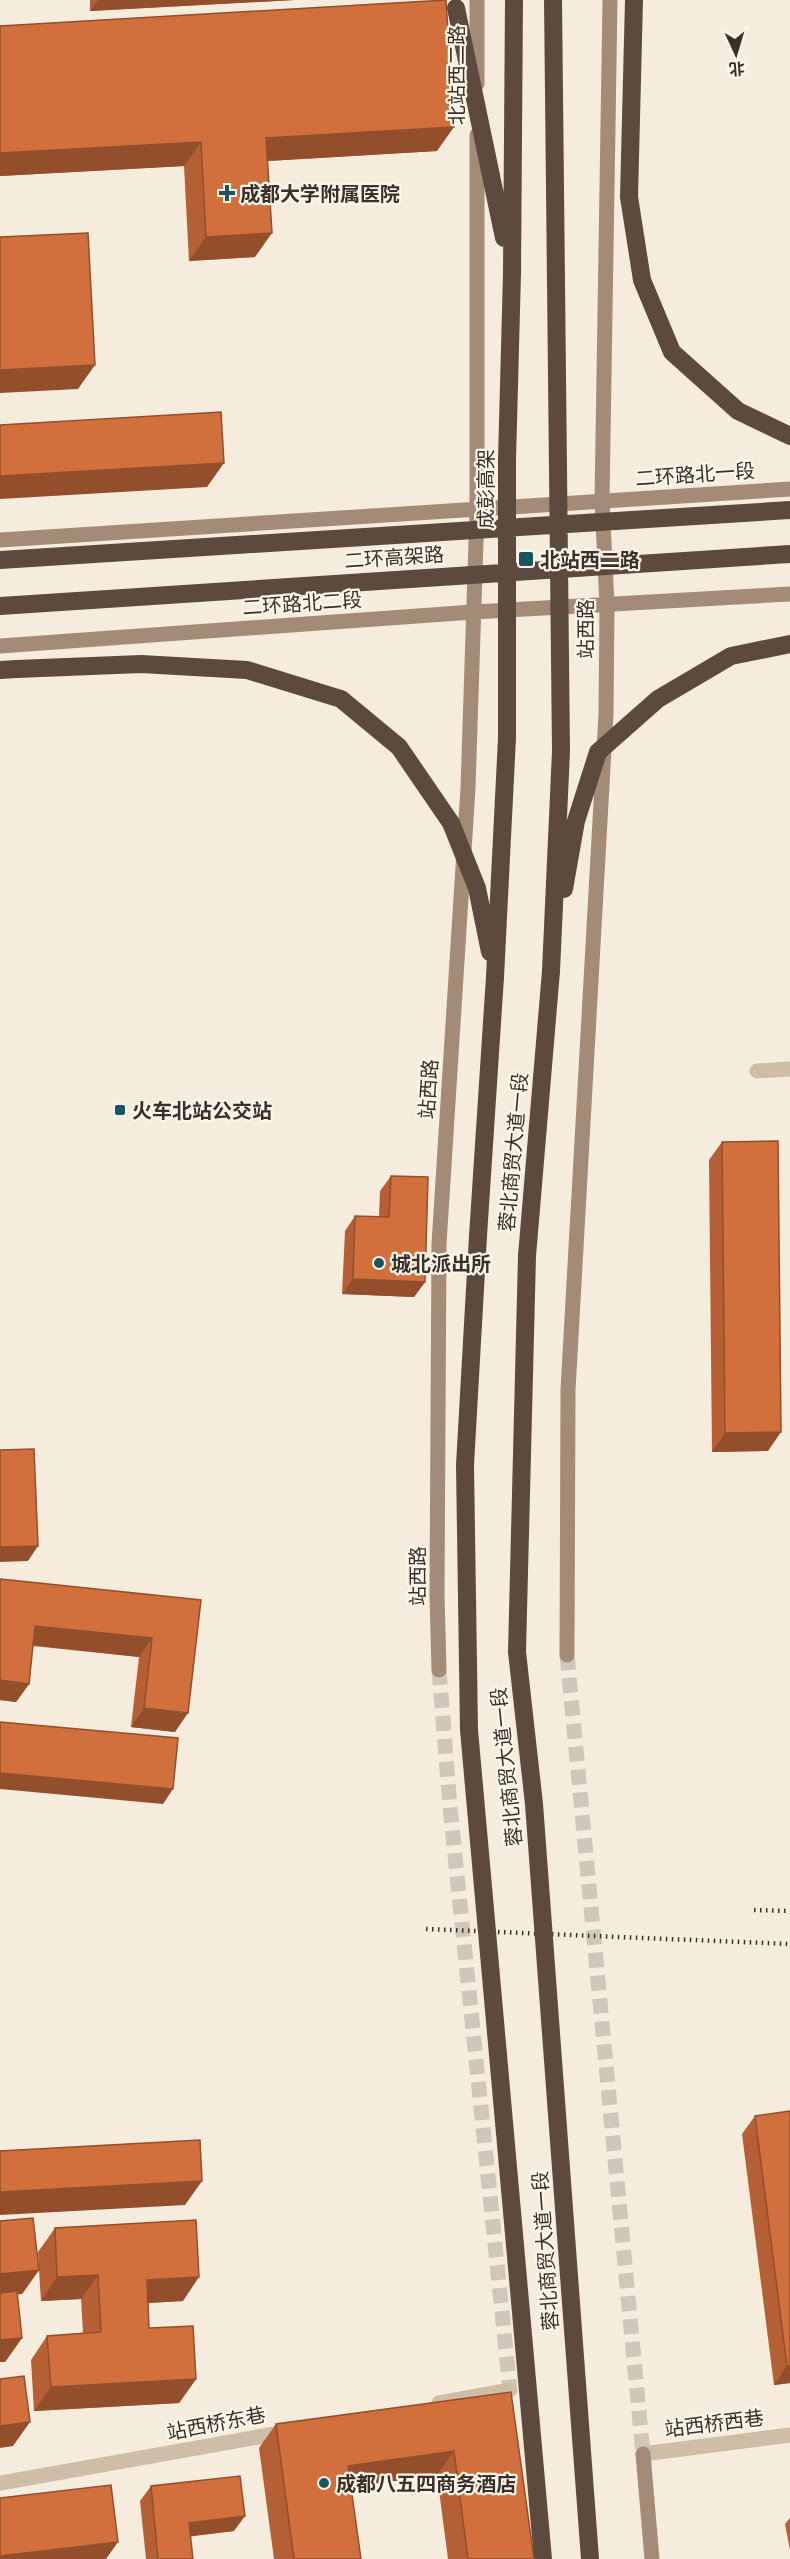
<svg xmlns="http://www.w3.org/2000/svg" width="790" height="2559" font-family="Quicksand,'Noto Sans SC',sans-serif">
<style>
.lines{fill:none;stroke-linecap:round;stroke-linejoin:round}
.secondary-tunnel{stroke:#d0c6b9;stroke-width:15;stroke-dasharray:15 8;stroke-linecap:butt}
.street{stroke:#cebda7;stroke-width:15}
.secondary{stroke:#a38b78;stroke-width:15}
.highway{stroke:#5c4a3e;stroke-width:18}
.rail{stroke:#3a3028;stroke-width:4.5;stroke-dasharray:1.5 4.5;stroke-linecap:butt}
.highway-bridge{stroke:#5c4a3e;stroke-width:18}
.wall{fill:#b56034}
.shaded-wall{fill:#934e2b}
.building{fill:#d2703d;stroke:#934e2b;stroke-width:1.5}
.poi-dot{fill:#195560;stroke:#fcf5ea;stroke-width:2}
.labels{text-anchor:middle;dominant-baseline:central;stroke-width:4.5;stroke-linejoin:round;paint-order:stroke}
.street-label{font-size:20px;fill:#3a3028;stroke:#fcf5ea}
.poi-label{font-size:20px;font-weight:bold;fill:#3a3028;stroke:#fcf5ea;text-anchor:start}
</style>
<rect width="100%" height="100%" fill="#f5ecdd"/>
<g class="lines">
<path class="secondary-tunnel" d="M 567,1655 L 643,2454
M 439,1670 L 450,1807 L 510,2390"/>
<path class="street" d="M 757,1071 L 790,1069
M 439,2403 L 510,2390
M 643,2454 L 790,2435
M 0,2483 L 286,2432"/>
<path class="secondary" d="M 477,84 L 477,0
M 0,540 L 790,489
M 0,646 L 473,612 L 790,594
M 567,1655 L 568,1390 L 606,714 L 607,605 L 602,501 L 610,0
M 439,1670 L 437,1595 L 439,1244 L 468,788 L 477,511 L 477,135
M 643,2454 L 652,2559"/>
<path class="highway" d="M 634,0 L 629,197 L 642,280 L 672,352 L 738,411 L 790,436
M 0,670 L 17,669
M 478,1236 L 495,977
M 527,1256 L 551,971"/>
<path class="rail" d="M 754,1910 L 790,1911
M 426,1929 L 790,1944"/>
<path class="highway-bridge" d="M 456,8 L 504,238
M 0,560 L 790,510
M 0,606 L 790,554
M 17,669 L 141,664 L 247,670 L 341,699 L 399,747 L 451,823 L 477,888 L 490,952
M 564,889 L 576,821 L 598,752 L 658,699 L 731,656 L 790,644
M 551,971 L 561,751 L 553,0
M 495,977 L 507,738 L 507,460 L 512,273 L 514,0
M 478,1236 L 465,1465 L 469,1730 L 543,2559
M 527,1256 L 517,1652 L 534,1804 L 590,2559"/>
</g>
<path class="wall" d="M 90,0 L 294,0 L 90,11 Z
M 0,26 L 437,151 L 268,161 L 255,257 L 189,261 L 184,166 L 0,176 Z
M 722,1142 L 768,1451 L 712,1452 L 709,1160 Z
M 391,1176 L 425,1282 L 414,1297 L 342,1294 L 345,1231 L 355,1216 L 379,1217 L 380,1191 Z
M 0,1579 L 201,1600 L 175,1732 L 131,1727 L 139,1657 L 33,1646 L 29,1684 L 16,1702 L 0,1700 Z
M 755,2116 L 790,2383 L 774,2385 L 742,2134 Z
M 0,2221 L 39,2267 L 38,2252 L 55,2228 L 183,2301 L 148,2303 L 149,2328 L 196,2379 L 179,2403 L 34,2411 L 31,2360 L 47,2336 L 83,2333 L 81,2299 L 41,2301 L 39,2270 L 22,2294 L 17,2294 L 22,2338 L 5,2362 Z
M 511,2392 L 534,2559 L 448,2559 L 437,2475 L 351,2487 L 361,2559 L 274,2559 L 259,2448 L 276,2424 Z
M 151,2486 L 234,2531 L 190,2536 L 193,2559 L 146,2559 L 140,2501 Z
M 790,2518 L 790,2550 L 785,2524 Z"/>
<path class="shaded-wall" d="M 98,0 L 294,0 L 90,11 Z
M 454,127 L 437,151 L 250,162 L 266,138 Z
M 201,142 L 184,166 L 0,176 L 0,153 Z
M 272,233 L 255,257 L 189,261 L 206,237 Z
M 95,365 L 78,389 L 0,393 L 0,370 Z
M 224,463 L 207,487 L 0,499 L 0,476 Z
M 353,1279 L 425,1282 L 414,1297 L 342,1294 Z
M 781,1432 L 768,1451 L 712,1452 L 725,1433 Z
M 38,1546 L 28,1561 L 0,1562 L 0,1547 Z
M 35,1626 L 152,1638 L 139,1657 L 22,1644 Z
M 0,1680 L 29,1684 L 16,1702 L 0,1700 Z
M 144,1708 L 188,1713 L 175,1732 L 131,1727 Z
M 0,1773 L 173,1789 L 163,1804 L 0,1789 Z
M 202,2181 L 185,2205 L 0,2215 L 0,2192 Z
M 39,2270 L 22,2294 L 0,2296 L 0,2274 Z
M 98,2275 L 81,2299 L 41,2301 L 57,2277 Z
M 199,2277 L 183,2301 L 130,2304 L 147,2280 Z
M 22,2338 L 5,2362 L 0,2362 L 0,2340 Z
M 787,2366 L 790,2366 L 790,2383 L 774,2385 Z
M 196,2379 L 179,2403 L 34,2411 L 51,2387 Z
M 30,2422 L 13,2446 L 0,2448 L 0,2426 Z
M 454,2451 L 437,2475 L 331,2490 L 348,2466 Z
M 245,2516 L 234,2531 L 178,2538 L 189,2523 Z
M 118,2542 L 106,2559 L 0,2559 L 0,2556 Z"/>
<path class="building" d="M 446,0 L 454,127 L 266,138 L 272,233 L 206,237 L 201,142 L 0,153 L 0,26 Z
M 88,233 L 95,365 L 0,370 L 0,237 Z
M 221,412 L 224,463 L 0,476 L 0,425 Z
M 778,1141 L 781,1432 L 725,1433 L 722,1142 Z
M 391,1176 L 428,1177 L 425,1282 L 353,1279 L 355,1216 L 389,1217 Z
M 34,1449 L 38,1546 L 0,1547 L 0,1450 Z
M 0,1579 L 201,1600 L 188,1713 L 144,1708 L 152,1638 L 35,1626 L 29,1684 L 0,1680 Z
M 0,1722 L 178,1738 L 173,1789 L 0,1773 Z
M 790,2111 L 790,2366 L 787,2366 L 755,2116 Z
M 200,2140 L 202,2181 L 0,2192 L 0,2151 Z
M 33,2218 L 39,2270 L 0,2274 L 0,2221 Z
M 196,2220 L 199,2277 L 147,2280 L 149,2328 L 193,2326 L 196,2379 L 51,2387 L 47,2336 L 101,2332 L 98,2275 L 57,2277 L 55,2228 Z
M 17,2291 L 22,2338 L 0,2340 L 0,2293 Z
M 24,2376 L 30,2422 L 0,2426 L 0,2379 Z
M 511,2392 L 534,2559 L 468,2559 L 454,2451 L 348,2466 L 361,2559 L 294,2559 L 276,2424 Z
M 240,2476 L 245,2516 L 189,2523 L 193,2559 L 158,2559 L 151,2486 Z
M 111,2485 L 118,2542 L 0,2556 L 0,2498 Z"/>
<g class="poi-dot">
<path d="M224 184h6v6h6v6h-6v6h-6v-6h-6v-6h6z"/>
<rect x="518" y="551" width="16" height="16" rx="3"/>
<rect x="114" y="1104" width="12" height="12" rx="3"/>
<circle cx="379" cy="1263" r="6"/>
<circle cx="324" cy="2483" r="6"/>
</g>
<g class="labels">
<g class="street-label">
<text transform="translate(456 75) rotate(-90)">北站西二路</text>
<text transform="translate(695 474) rotate(-4)">二环路北一段</text>
<text transform="translate(485 489) rotate(-90)">成彭高架</text>
<text transform="translate(394 557) rotate(-4)">二环高架路</text>
<text transform="translate(302 603) rotate(-4)">二环路北二段</text>
<text transform="translate(585 629) rotate(-90)">站西路</text>
<text transform="translate(428 1089) rotate(-86)">站西路</text>
<text transform="translate(513 1152) rotate(-85)">蓉北商贸大道一段</text>
<text transform="translate(417 1576) rotate(-90)">站西路</text>
<text transform="translate(506 1767) rotate(-96)">蓉北商贸大道一段</text>
<text transform="translate(545 2251) rotate(-94)">蓉北商贸大道一段</text>
<text transform="translate(216 2423) rotate(-11)">站西桥东巷</text>
<text transform="translate(714 2423) rotate(-7)">站西桥西巷</text>
</g>
<g class="poi-label">
<text x="240" y="193">成都大学附属医院</text>
<text x="540" y="559">北站西二路</text>
<text x="132" y="1110">火车北站公交站</text>
<text x="391" y="1263">城北派出所</text>
<text x="336" y="2483">成都八五四商务酒店</text>
</g>
</g>
<g transform="translate(736 54) rotate(176)" stroke="#fcf5ea" stroke-width="4.5" paint-order="stroke">
<path d="M0-4.5L10 22L0 15L-10 22Z" fill="#3a3028"/>
<text y="-9" font-size="16" font-weight="bold" text-anchor="middle" fill="#3a3028">北</text>
</g>
</svg>
